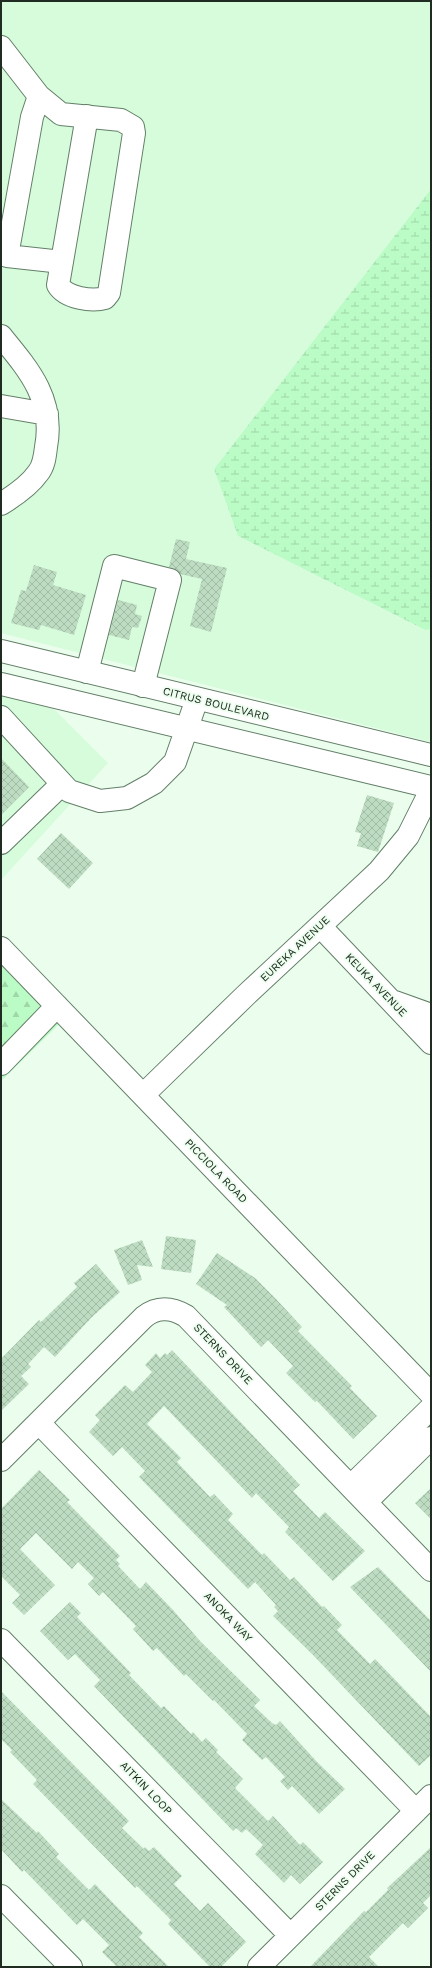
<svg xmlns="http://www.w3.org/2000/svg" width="432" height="1968" font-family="'Work Sans',sans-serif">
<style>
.built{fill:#d6fcdb}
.forest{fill:url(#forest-firs)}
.wetland{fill:url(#wetland-marsh)}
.building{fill:url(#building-cross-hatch)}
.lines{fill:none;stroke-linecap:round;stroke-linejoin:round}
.minor-casing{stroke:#637f68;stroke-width:24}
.highway-casing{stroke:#637f68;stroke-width:24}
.minor{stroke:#fff;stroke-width:22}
.highway{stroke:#fff;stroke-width:22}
.labels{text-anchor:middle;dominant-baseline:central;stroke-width:3.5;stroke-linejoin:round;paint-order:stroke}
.street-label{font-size:11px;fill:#202b22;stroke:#ebfeed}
</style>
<defs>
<pattern id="forest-firs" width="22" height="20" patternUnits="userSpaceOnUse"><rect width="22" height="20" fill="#bbfbc5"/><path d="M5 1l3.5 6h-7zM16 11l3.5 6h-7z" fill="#a0d7a9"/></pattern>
<pattern id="wetland-marsh" width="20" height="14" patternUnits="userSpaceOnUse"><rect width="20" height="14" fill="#bbfbc5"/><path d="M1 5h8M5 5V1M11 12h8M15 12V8" fill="none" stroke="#a0d7a9"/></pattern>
<pattern id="building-cross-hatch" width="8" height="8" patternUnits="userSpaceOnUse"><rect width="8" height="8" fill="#bddcc1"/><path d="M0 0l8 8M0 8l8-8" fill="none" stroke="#a2bda6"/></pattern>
</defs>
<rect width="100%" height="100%" fill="#ebfeed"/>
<path class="built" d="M 1,1 L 431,1 L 431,189 L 214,469 L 238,536 L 424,630 L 431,629 L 431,742 L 1,633 Z
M 1,692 L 48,703 L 108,763 L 1,880 Z"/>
<path class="forest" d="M 1,962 L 60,1023 L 1,1081 Z"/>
<path class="wetland" d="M 431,189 L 431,629 L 425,630 L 238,536 L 214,469 Z"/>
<path class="building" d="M 176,539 L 190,542 L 186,559 L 227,568 L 211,632 L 190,626 L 202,579 L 180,574 L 169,567 Z
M 34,565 L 57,572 L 53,585 L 86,595 L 74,635 L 41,625 L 39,630 L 11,623 L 21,590 L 26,591 Z
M 118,600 L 137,605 L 135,614 L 142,616 L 138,628 L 132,627 L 129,640 L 109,635 Z
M 1,758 L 29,787 L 1,815 Z
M 367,795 L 394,803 L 378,852 L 357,846 L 361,833 L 355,832 Z
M 61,833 L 93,863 L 69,889 L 37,859 Z
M 166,1236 L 196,1240 L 191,1273 L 161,1269 Z
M 142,1240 L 153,1267 L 137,1265 L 142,1280 L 128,1285 L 114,1250 Z
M 217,1253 L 255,1278 L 276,1299 L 302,1327 L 298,1331 L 352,1386 L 350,1388 L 377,1416 L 353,1439 L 317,1401 L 315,1402 L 286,1373 L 293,1366 L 268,1340 L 261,1347 L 224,1307 L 227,1305 L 196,1284 Z
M 96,1264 L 120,1292 L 92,1317 L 55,1357 L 44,1347 L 28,1364 L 31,1367 L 21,1376 L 29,1384 L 1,1411 L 1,1359 L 39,1320 L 41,1322 L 77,1287 L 74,1283 Z
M 172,1350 L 300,1485 L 293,1491 L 319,1518 L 325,1512 L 365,1551 L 333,1581 L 285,1532 L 289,1527 L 256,1493 L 252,1498 L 164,1406 L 147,1424 L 181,1458 L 177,1462 L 210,1497 L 214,1494 L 233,1514 L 228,1520 L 262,1555 L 264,1553 L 290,1580 L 294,1577 L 322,1607 L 324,1606 L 342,1625 L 337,1630 L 370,1664 L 375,1659 L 431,1717 L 431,1755 L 419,1766 L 312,1654 L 273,1616 L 278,1611 L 274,1607 L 276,1605 L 255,1582 L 248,1589 L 139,1477 L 145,1471 L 122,1447 L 113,1456 L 89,1432 L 100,1420 L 95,1415 L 125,1385 L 133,1392 L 152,1372 L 145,1365 L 156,1353 L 160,1358 L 165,1353 L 167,1355 Z
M 39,1470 L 70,1500 L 67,1502 L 120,1556 L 116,1560 L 120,1564 L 118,1566 L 140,1589 L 146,1582 L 173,1610 L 200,1641 L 260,1700 L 254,1706 L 272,1723 L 276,1725 L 280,1721 L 317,1762 L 345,1789 L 319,1814 L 292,1786 L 288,1790 L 280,1781 L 285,1777 L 266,1757 L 262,1760 L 242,1740 L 247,1734 L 214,1700 L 213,1701 L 186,1674 L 184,1676 L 157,1648 L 153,1651 L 133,1629 L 136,1626 L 103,1592 L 99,1596 L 88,1584 L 94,1578 L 78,1562 L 72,1569 L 36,1533 L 20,1549 L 55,1585 L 24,1615 L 12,1603 L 20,1595 L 1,1576 L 1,1509 Z
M 431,1488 L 431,1519 L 415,1503 Z
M 378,1567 L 431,1621 L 431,1672 L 350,1587 Z
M 70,1602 L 81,1613 L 77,1617 L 131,1673 L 129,1675 L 161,1708 L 164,1706 L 191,1734 L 193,1732 L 202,1742 L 206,1738 L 218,1750 L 216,1752 L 243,1779 L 235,1788 L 268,1821 L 273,1816 L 300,1845 L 303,1842 L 323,1862 L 300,1884 L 291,1875 L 284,1883 L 255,1854 L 263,1845 L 246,1829 L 242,1833 L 236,1828 L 233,1831 L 94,1686 L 100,1680 L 75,1654 L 68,1660 L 40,1631 Z
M 1,1691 L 129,1821 L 122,1828 L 144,1849 L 145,1847 L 149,1851 L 154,1847 L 182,1876 L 174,1884 L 200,1911 L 208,1903 L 246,1942 L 221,1967 L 210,1967 L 168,1924 L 171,1920 L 137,1886 L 135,1888 L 33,1784 L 37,1780 L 10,1752 L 12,1750 L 1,1739 Z
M 1,1799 L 37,1833 L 38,1831 L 59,1854 L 56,1857 L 89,1890 L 95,1884 L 116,1906 L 143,1933 L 139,1937 L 169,1967 L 117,1967 L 102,1952 L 109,1945 L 83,1919 L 77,1925 L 24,1870 L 22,1872 L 1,1849 Z
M 431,1847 L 431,1895 L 423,1903 L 428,1908 L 408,1928 L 403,1923 L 369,1957 L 379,1967 L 310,1967 L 364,1911 L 366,1912 L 388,1890 L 387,1888 L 398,1878 Z"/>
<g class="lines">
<g class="minor-casing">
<path id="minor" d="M 1,47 L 39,96 L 61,114 L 121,120 L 133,127 L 134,133 L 109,293 L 105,298 C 92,302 66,298 58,285 L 87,116
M 39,96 L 32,117 L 7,256 L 62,262
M 1,336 C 29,370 55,400 46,447 C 45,456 44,466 38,473 C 29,486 14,496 1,504
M 1,406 L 47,414
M 87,672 L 114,566 L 170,580 L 143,686
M 1,717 L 69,791 L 100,801 L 127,798 L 154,783 L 175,762 L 197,699
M 1,843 L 62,784
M 320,926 L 431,1043
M 1,948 L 431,1394
M 395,1002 L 431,1015
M 1,1064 L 57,1006
M 143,1095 L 246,995 L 379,871 L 408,836 L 431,790
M 39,1423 L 416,1811
M 1,1460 L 144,1317 C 158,1306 172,1308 186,1316 L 431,1570
M 351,1486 L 431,1408
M 366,1502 L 431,1438
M 1,1640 L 290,1935
M 1,1896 L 71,1967
M 259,1967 L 431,1796"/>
</g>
<g class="highway-casing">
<path id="highway" d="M 1,651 L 431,755
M 1,684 L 431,787"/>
</g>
<use href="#minor" class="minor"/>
<use href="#highway" class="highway"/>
</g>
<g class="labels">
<g class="street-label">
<text transform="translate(216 704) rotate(14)">CITRUS BOULEVARD</text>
<text transform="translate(295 949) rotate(-43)">EUREKA AVENUE</text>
<text transform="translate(376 985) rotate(46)">KEUKA AVENUE</text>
<text transform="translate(216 1171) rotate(46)">PICCIOLA ROAD</text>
<text transform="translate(223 1354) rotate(46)">STERNS DRIVE</text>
<text transform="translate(228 1617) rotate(46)">ANOKA WAY</text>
<text transform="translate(146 1788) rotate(46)">AITKIN LOOP</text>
<text transform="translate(345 1881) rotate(-45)">STERNS DRIVE</text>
</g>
</g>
<rect width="432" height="1968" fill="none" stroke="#202b22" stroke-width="4"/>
</svg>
